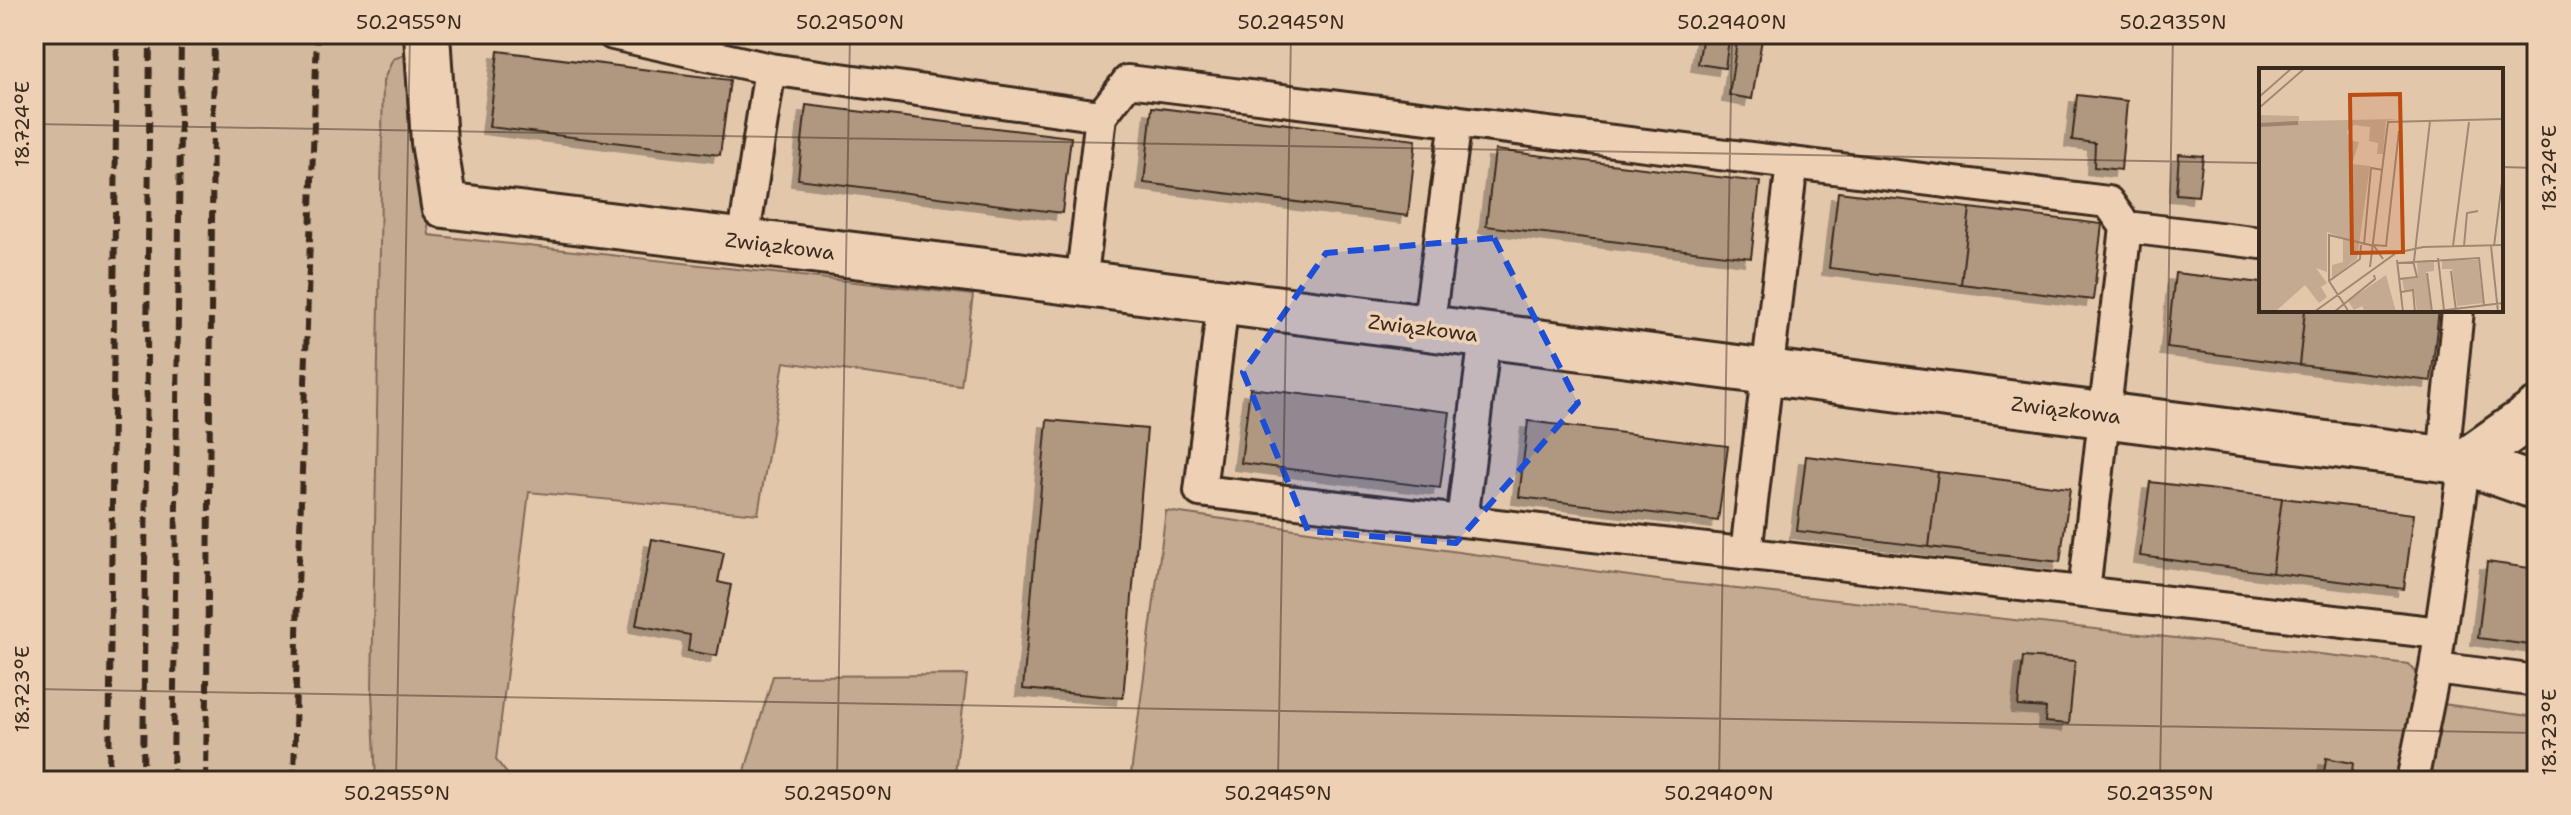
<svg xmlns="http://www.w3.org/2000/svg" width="2571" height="815" font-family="'Shantell Sans',sans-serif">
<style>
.built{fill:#d3b99e}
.green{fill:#c4aa91;stroke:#806a58;stroke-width:2}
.building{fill:#af9780;stroke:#3b2a1e;stroke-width:2;filter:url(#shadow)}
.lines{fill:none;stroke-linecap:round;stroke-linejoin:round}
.service-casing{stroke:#3b2a1e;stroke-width:36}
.minor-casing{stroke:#3b2a1e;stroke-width:50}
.service{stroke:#eed1b4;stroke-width:30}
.minor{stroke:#eed1b4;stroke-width:44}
.rail{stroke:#3b2a1e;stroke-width:6;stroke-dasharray:12 6;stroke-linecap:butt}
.marked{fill:#1d4ed8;fill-opacity:0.2;stroke:#1d4ed8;stroke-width:6;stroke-dasharray:16 10;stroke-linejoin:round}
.ticks{fill:none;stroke:#3b2a1e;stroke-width:2;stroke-opacity:0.45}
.labels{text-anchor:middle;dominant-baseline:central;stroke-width:7;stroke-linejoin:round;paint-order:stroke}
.street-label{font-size:20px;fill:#3b2a1e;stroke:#eed1b4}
.inset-river{fill:none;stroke:#9c846f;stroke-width:4}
.inset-road{fill:none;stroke:#a08873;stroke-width:2}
.view{fill:#bd4d10;fill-opacity:0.15;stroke:#bd4d10;stroke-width:4}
.inset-edge{fill:none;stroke:#3b2a1e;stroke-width:4}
.neatline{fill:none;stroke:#3b2a1e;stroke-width:3}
.ticks-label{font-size:20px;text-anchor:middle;fill:#3b2a1e}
</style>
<defs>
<filter id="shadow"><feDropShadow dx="-7" dy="7" stdDeviation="0" flood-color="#0004"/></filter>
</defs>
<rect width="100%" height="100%" fill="#e3c7ab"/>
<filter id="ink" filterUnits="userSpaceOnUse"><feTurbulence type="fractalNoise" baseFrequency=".0125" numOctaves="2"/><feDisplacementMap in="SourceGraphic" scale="16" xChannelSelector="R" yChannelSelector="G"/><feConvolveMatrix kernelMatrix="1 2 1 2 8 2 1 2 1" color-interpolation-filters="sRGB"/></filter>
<g filter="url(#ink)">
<path class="built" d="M 34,34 L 427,34 L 426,47 L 393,59 L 383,81 L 372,691 L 376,781 L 34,781 Z"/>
<path class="green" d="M 407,54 L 429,235 L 973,295 L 961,386 L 784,362 L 758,514 L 529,492 L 496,760 L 513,781 L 376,781 L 372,691 L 383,81 L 393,59 Z
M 1166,511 L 1665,581 L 2409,664 L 2443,704 L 2537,717 L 2537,781 L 1130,781 Z
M 967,675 L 954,781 L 742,781 L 773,676 Z"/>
<path class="building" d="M 1703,35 L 1729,39 L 1725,68 L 1698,64 Z
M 1738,35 L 1762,39 L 1752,99 L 1729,95 Z
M 498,51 L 730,80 L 720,155 L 489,127 Z
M 2077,95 L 2127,101 L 2121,170 L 2094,167 L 2095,143 L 2072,140 Z
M 806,105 L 1071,137 L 1062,213 L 798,179 Z
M 1152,107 L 1416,140 L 1408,216 L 1144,183 Z
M 1495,150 L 1760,182 L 1751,258 L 1486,226 Z
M 2179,154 L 2203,156 L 2198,196 L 2176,194 Z
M 1838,192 L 1970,208 L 1961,284 L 1829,268 Z
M 1970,208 L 2102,224 L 2093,300 L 1961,284 Z
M 2175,273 L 2261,283 L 2261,310 L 2305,310 L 2299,365 L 2167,348 Z
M 2305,310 L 2439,310 L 2431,381 L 2299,365 Z
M 1250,388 L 1450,412 L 1440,488 L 1241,463 Z
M 1047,420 L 1147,429 L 1123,698 L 1023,689 Z
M 1528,421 L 1728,446 L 1718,521 L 1519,497 Z
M 1806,456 L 1938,472 L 1929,547 L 1797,531 Z
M 1938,472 L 2070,488 L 2060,562 L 1929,547 Z
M 2150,482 L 2282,498 L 2272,573 L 2140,556 Z
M 2282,498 L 2414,514 L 2404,589 L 2272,573 Z
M 652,539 L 724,552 L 718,582 L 731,585 L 717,656 L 688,651 L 690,635 L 636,625 Z
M 2487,562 L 2537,569 L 2537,646 L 2478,638 Z
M 2023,657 L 2075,661 L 2069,724 L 2045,722 L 2046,708 L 2018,706 Z
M 2326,758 L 2353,763 L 2351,781 L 2323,781 Z"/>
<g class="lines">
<g class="service-casing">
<path id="service" d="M 613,34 L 770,69 L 1101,116 L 1128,81 L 2108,202 L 2126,227 L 2261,243
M 743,242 L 770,69
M 1081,284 L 1101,116
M 1223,302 L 1200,491 L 2440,633
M 1428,329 L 1456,121
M 2443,459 L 2458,310
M 1462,521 L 1485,336
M 1746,553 L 1792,163
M 2084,592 L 2126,227
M 2435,668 L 2537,681
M 2412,781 L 2435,668 L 2465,462"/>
</g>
<g class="minor-casing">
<path id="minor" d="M 427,34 L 434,142 L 444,205 L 1001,273 L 2443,459 L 2465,462 L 2537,487
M 2465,462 L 2537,411"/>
</g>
<use href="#service" class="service"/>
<use href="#minor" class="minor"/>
<path class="rail" d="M 109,781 L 117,34
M 143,781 L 150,34
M 173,781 L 181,34
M 206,781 L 214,34
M 294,781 L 298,588 L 317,34"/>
</g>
</g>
<path class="marked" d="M 1494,238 L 1578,403 L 1456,543 L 1308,531 L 1243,372 L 1326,253 Z"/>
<path class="ticks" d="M 34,124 L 2261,163M 2501,167 L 2537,168M 34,689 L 2537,733M 396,781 L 410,34M 837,781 L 850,34M 1278,781 L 1291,34M 1719,781 L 1732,34M 2160,781 L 2173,34"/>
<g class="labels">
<g class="street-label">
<text transform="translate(780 246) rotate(7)">Związkowa</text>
<text transform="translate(1423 328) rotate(7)">Związkowa</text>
<text transform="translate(2066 410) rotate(7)">Związkowa</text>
</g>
</g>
<g transform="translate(2259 68)">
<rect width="244" height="244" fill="#e3c7ab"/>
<path d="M 0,47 L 40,48 L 40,53 L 138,51 L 127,53 L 124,86 L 118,86 L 119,75 L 110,73 L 111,59 L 95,57 L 88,63 L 90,72 L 100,74 L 93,96 L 111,98 L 98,191 L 73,210 L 73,197 L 84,194 L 84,170 L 68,164 L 68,204 L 57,200 L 68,215 L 62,219 L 68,229 L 60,235 L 46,217 L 16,244 L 0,244 ZM 175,192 L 175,203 L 167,204 L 172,242 L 158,244 L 155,221 L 145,222 L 143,211 L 159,210 L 158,193 ZM 183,192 L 219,192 L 224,235 L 198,238 L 193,201 L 183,201 ZM 127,207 L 137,244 L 106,244 L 103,238 L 95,242 L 89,233 Z" fill="#c4aa91"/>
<path class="inset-river" d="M 0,57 L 39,55"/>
<path class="inset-road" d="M 0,29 L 33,0M 0,40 L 46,0M 105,177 L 112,100 L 124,102M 115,177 L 127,178 L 140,63M 194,178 L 210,54M 205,178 L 208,145 L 219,143M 232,178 L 239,244M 235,178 L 244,106M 179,190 L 185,242M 138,192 L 144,244M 155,193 L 171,53M 139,195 L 220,190 L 225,237M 111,199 L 129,54 L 244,51M 192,203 L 197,243M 168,205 L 173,244M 140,211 L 158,209 L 154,193M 70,213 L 101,191 L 102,177M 142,224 L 154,222 L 156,244M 55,244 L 137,185 L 164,179 L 244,177M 75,244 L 116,211 L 115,207M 90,244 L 70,213 L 70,167 L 115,178 L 124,191M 171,244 L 244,235"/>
<path class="view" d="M 141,26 L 144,184 L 93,185 L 91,27 Z"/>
<rect width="244" height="244" class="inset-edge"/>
</g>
<rect width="2571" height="815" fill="none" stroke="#eed1b4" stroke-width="88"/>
<rect x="44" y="44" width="2483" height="727" class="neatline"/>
<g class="ticks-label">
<text x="409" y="29">50.2955°N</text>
<text x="850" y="29">50.2950°N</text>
<text x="1291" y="29">50.2945°N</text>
<text x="1732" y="29">50.2940°N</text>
<text x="2173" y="29">50.2935°N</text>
<text transform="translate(22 124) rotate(-90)" y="7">18.724°E</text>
<text transform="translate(2549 168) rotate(-90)" y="7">18.724°E</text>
<text transform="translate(22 689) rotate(-90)" y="7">18.723°E</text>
<text transform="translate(2549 732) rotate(-90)" y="7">18.723°E</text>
<text x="397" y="800">50.2955°N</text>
<text x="838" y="800">50.2950°N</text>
<text x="1278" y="800">50.2945°N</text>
<text x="1719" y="800">50.2940°N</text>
<text x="2160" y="800">50.2935°N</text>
</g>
</svg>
